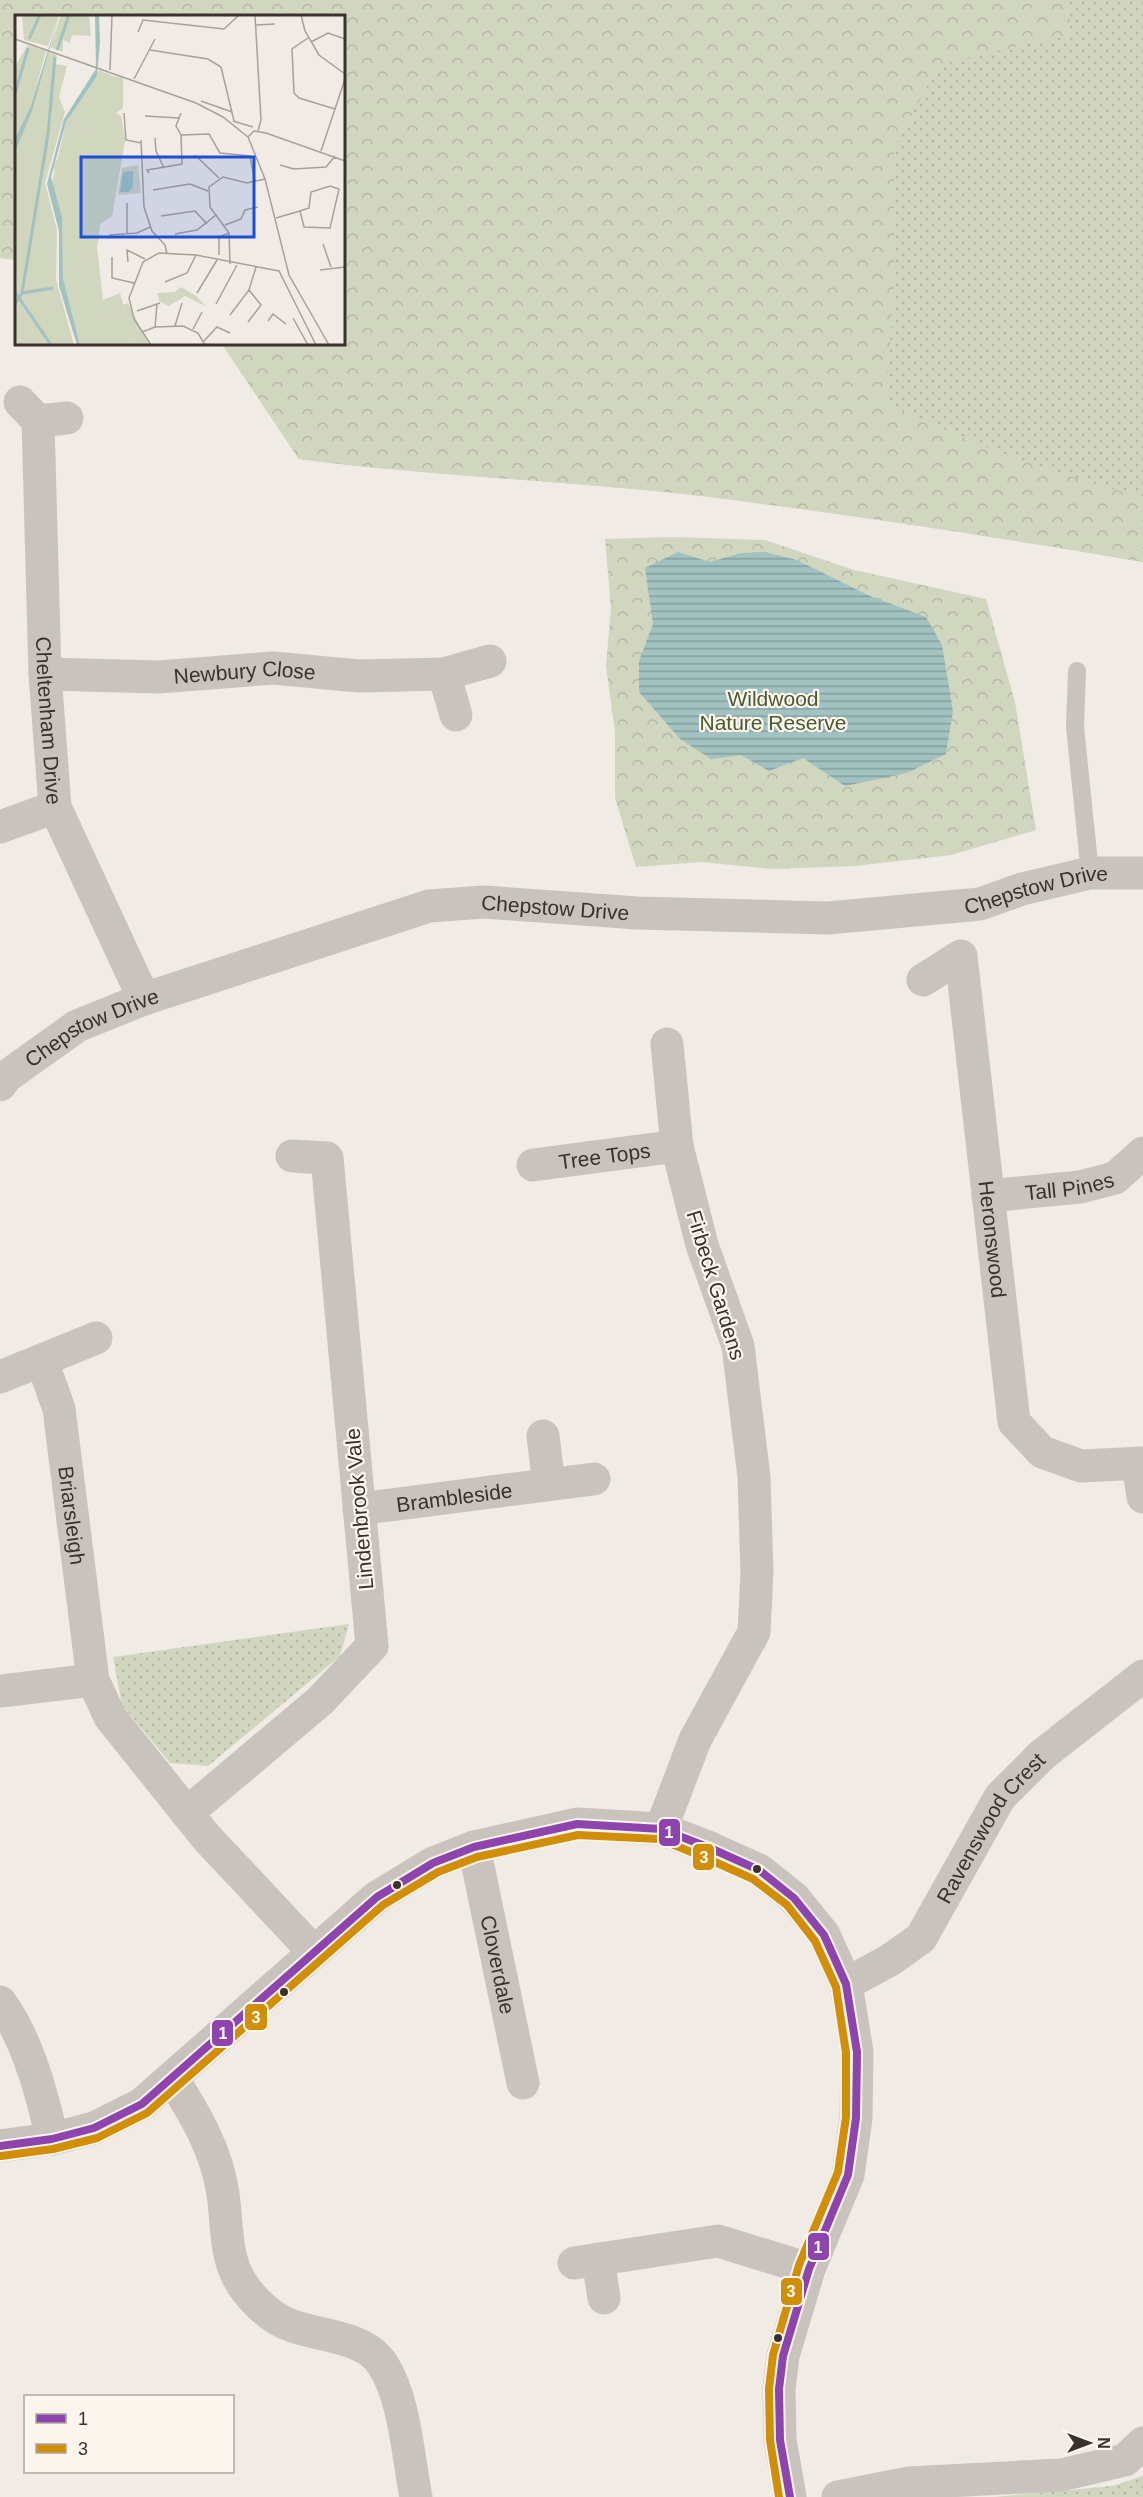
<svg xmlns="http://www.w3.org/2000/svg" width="1143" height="2497" font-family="Helvetica,sans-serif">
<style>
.grass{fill:url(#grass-dots)}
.forest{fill:url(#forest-crowns)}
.water{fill:url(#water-rules)}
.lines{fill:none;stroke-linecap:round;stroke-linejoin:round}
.service{stroke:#c9c3be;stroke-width:18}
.minor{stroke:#c9c3be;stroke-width:33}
.bus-1-casing{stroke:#fbf5ee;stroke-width:12}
.bus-2-casing{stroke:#fbf5ee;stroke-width:12}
.bus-1{stroke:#8e44ad;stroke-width:8}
.bus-2{stroke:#d18e09;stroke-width:8}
.bus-dot{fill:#3b302b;stroke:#fbf5ee;stroke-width:2}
.labels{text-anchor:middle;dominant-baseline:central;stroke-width:4.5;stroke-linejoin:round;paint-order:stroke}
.street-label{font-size:21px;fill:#3b302b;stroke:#fbf5ee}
.park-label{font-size:21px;fill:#4a5a2e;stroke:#fbf5ee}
.inset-river{fill:none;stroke:#a1c2c1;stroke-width:3}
.inset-road{fill:none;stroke:#a8a09b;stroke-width:1.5}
.view{fill:#1d4ed8;fill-opacity:0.15;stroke:#1d4ed8;stroke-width:3}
.inset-edge{fill:none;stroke:#3b302b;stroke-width:3}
.line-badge{stroke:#fbf5ee;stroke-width:2}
.badge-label{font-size:16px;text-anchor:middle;font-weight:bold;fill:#fff}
</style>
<defs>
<pattern id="grass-dots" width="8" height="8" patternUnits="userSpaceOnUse" patternTransform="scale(1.5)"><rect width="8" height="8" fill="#d1d6bf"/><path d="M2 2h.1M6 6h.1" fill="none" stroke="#b4b8a4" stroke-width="1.8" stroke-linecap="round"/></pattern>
<pattern id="forest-crowns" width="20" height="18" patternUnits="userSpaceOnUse" patternTransform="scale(1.5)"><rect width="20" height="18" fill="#d1d6bf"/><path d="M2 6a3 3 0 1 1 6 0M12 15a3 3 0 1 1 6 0" fill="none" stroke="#b4b8a4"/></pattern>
<pattern id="water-rules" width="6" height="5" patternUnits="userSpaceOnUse" patternTransform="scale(1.5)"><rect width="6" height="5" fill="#a1c2c1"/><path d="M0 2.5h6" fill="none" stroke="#849e9d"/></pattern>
</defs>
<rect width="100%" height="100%" fill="#f0ebe5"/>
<path class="grass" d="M 0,0 L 1143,0 L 1143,562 C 1002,538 860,516 718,498 C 579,481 438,477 299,459 L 222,344 L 344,344 L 344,16 L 16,16 L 16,260 L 0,258 Z
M 349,1624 L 340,1656 L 208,1766 L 170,1763 L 122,1705 L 113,1657 Z
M 1143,2476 L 1143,2497 L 994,2497 L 1112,2486 Z"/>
<path class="forest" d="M 0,0 L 1069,0 L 1070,35 L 939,64 L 894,148 L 894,287 L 886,402 C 967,443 1054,474 1143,497 L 1143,562 C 1002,538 860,516 718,498 C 579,481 438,477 299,459 L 222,344 L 344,344 L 344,16 L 16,16 L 16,260 L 0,258 Z
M 672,537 L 765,540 L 854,570 L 986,599 L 1015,702 L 1036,830 L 951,855 L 855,866 L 772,869 L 702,862 L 636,867 L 615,798 L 615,732 L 606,666 L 611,608 L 605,539 Z"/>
<path class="water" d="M 678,552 L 710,562 L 741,553 L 765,552 L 797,560 L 870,596 L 926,617 L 942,645 L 953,711 L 946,754 L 907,773 L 845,786 L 803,758 L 769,771 L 741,755 L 711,759 L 680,739 L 639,692 L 639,661 L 653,624 L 645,568 Z"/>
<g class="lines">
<path class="service" d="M 1077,671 L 1075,727 L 1090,873"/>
<g class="minor">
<path id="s1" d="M 20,402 L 38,421 L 45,674 L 55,807 L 144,999"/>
<path d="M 38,421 L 67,418"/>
<path id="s2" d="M 45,674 L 159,677 L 273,668 L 359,676 L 444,674 L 490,661"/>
<path d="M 444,674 L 456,715"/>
<path d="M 0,827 L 55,807"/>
<path id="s3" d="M 923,980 L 961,956 L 1014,1422 L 1042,1452 L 1081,1466 L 1143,1463"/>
<path id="s4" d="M 0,1085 L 7,1076 L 77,1026 L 144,999 L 429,906 L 484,902 L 637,913 L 828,918 L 980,904 L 1022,889 L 1090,873 L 1143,873"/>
<path id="s5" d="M 533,1165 L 677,1146"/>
<path id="s6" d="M 988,1196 L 1080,1187 L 1115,1178 L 1143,1153"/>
<path id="s7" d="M 42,1361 L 59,1409 L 93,1680 L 110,1717 L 207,1838 L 313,1951"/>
<path d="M 0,1377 L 96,1338"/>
<path d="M 543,1436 L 549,1484"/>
<path d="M 1138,1464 L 1143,1497"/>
<path id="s8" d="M 359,1509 L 594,1479"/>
<path d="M 0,1691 L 93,1680"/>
<path d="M 187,1813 L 320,1701 L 372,1646 L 327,1158 L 292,1156"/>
<path d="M 661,1829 L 695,1740 L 754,1632 L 757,1573 L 754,1477 L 738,1346 L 702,1245 L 677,1146 L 667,1044"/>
<path id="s9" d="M 474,1847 L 523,2083"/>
<path id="s10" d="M 846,1984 L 890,1960 L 921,1938 L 1000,1797 L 1042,1755 L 1143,1676"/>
<path d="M 0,2002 C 27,2037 43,2097 52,2139"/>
<path d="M 172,2078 C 195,2114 217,2151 223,2194 C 227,2220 225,2251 237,2275 C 246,2294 266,2314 285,2323 C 315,2337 364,2334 383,2365 C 405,2399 408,2457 416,2497"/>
<path d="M 0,2146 L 52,2139 L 94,2128 L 142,2104 L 377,1897 L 433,1863 L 474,1847 L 577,1824 L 661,1829 L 710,1848 L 759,1870 L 794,1898 L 824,1935 L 846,1984 L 857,2052 L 856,2118 L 848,2175 L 809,2269 L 783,2356 L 779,2389 L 780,2440 L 790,2497"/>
<path d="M 598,2259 L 604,2298"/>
<path d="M 574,2263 L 718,2241 L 809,2269"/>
<path d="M 838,2497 L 909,2483 L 1061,2475 L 1125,2460 L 1143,2443"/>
</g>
<g class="bus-1-casing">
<path id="bus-1" d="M 0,2146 L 52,2139 L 94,2128 L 142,2104 L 377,1897 L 433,1863 L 474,1847 L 577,1824 L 661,1829 L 710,1848 L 759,1870 L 794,1898 L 824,1935 L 846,1984 L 857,2052 L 856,2118 L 848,2175 L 809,2269 L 783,2356 L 779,2389 L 780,2440 L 790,2497"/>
</g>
<g class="bus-2-casing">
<path id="bus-2" d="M 1,2156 L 53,2149 L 97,2138 L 147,2113 L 383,1905 L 438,1872 L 477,1857 L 578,1835 L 659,1839 L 706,1858 L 753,1879 L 787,1905 L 815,1941 L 836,1987 L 846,2053 L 846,2117 L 838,2172 L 799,2265 L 773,2355 L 769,2389 L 770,2440 L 779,2497"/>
</g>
<use href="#bus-1" class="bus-1"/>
<use href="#bus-2" class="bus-2"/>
</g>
<g class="bus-dot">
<circle cx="757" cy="1869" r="5"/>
<circle cx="397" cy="1885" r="5"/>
<circle cx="284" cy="1992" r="5"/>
<circle cx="778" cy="2338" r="5"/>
</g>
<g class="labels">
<g class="street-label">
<text stroke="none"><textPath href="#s2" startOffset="200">Newbury Close</textPath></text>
<text stroke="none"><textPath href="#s1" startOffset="326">Cheltenham Drive</textPath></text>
<text stroke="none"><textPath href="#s4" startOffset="1080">Chepstow Drive</textPath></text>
<text stroke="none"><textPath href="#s4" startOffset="596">Chepstow Drive</textPath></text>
<text stroke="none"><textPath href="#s4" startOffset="110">Chepstow Drive</textPath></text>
<text stroke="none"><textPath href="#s5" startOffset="72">Tree Tops</textPath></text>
<text stroke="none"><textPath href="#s6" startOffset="82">Tall Pines</textPath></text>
<text stroke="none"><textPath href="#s3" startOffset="330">Heronswood</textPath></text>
<text transform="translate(716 1285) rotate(73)">Firbeck Gardens</text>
<text stroke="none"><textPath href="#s8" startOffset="96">Brambleside</textPath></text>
<text transform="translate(359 1509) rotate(-95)">Lindenbrook Vale</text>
<text stroke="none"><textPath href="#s7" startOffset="158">Briarsleigh</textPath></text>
<text stroke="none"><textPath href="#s10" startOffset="219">Ravenswood Crest</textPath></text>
<text stroke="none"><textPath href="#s9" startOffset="120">Cloverdale</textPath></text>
</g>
<g class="park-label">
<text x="773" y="698">Wildwood<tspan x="773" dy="24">Nature Reserve</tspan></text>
</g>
</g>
<g transform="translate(15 15)">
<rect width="330" height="330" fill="#f0ebe5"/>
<path d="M 7,0 L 44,0 L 33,31 L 9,25 ZM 46,0 L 74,0 L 76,21 L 57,20 L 55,28 L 48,25 L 48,37 L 35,32 ZM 13,30 L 31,36 L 16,91 L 0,123 L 0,51 ZM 33,37 L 42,40 L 40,49 L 52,51 L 44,82 L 50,97 L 30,168 L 42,215 L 41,265 L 59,330 L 0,330 L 0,137 ZM 82,61 L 108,62 L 108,93 L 101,98 L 106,101 L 110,125 L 97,201 L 85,209 L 83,229 L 38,153 ZM 166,272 L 181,281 L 192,292 L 170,281 L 154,291 L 145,287 L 142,278 L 160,277 ZM 113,288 L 134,330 L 119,330 L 108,290 Z" fill="#d1d6bf"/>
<path d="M 84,55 L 107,65 L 89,65 L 80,77 L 71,116 L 64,119 L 44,159 L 68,147 L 70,156 L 76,160 L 94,160 L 102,135 L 106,101 L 110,125 L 97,201 L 85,209 L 82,232 L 88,285 L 105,278 L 119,330 L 65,330 L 48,263 L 43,193 L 36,173 L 51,107 ZM 123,150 L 126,178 L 103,180 L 107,153 Z" fill="#d1d6bf"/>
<path d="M 75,234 L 78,264 L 57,267 L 53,237 ZM 80,270 L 84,300 L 61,304 L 57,274 Z" fill="#d1d6bf"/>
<path d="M 44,0 L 17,96 L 0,137 L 0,123 L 16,91 ZM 80,0 L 84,0 L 85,27 L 82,61 L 51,107 L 36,162 L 47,202 L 48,263 L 65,330 L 62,330 L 44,271 L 44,216 L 32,169 L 49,104 L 81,54 ZM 118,156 L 118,172 L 114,177 L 105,177 L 108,157 Z" fill="#a1c2c1"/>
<path class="inset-river" d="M 14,24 L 25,0M 42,35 L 54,0M 0,79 L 13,33M 0,277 L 36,330M 7,278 L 38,273M 0,289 L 7,278 L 33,119 L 40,42"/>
<path class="inset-road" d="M 240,0 L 246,105 L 243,116M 286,0 L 290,16 L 304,40 L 330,59M 240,10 L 260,9M 123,17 L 128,5 L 209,14 L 224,0M 293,23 L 277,34 L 279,78 L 284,83 L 320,94M 0,24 L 181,88 L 208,102 L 233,122M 296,27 L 313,18 L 330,24M 135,35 L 193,44 L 206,52 L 219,106M 95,55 L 97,0M 119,64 L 140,24M 186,86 L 217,97M 109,98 L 111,125 L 126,128M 130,101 L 164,103M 218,106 L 238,112M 166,120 L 194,119 L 205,138 L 235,141 L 240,167M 233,122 L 250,164 L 274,260 L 314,330M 233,122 L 239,116 L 251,118 L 330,146M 140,123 L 141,136 L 149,153M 126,125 L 129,192 L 137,216 L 150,230 L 152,239M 306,136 L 330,64M 167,143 L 181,141 L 204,163M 265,150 L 279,154 L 311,152 L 320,141M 134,158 L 132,155 L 167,149 L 166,120 L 161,111 L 166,98M 138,175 L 175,169 L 193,176M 112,188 L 112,219M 146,201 L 180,196 L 192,209M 261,203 L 285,196 L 289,212 L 315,213 L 324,174 L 315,171 L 296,177 L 294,193 L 285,196M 210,210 L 226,204 L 230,195 L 243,192M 160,219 L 182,215 L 201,200M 94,220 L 122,218 L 135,212M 308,229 L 316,252M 204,240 L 204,222 L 214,218M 97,242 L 97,263 L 119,268M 113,247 L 112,235 L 130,244M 215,249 L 214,218 L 195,192 L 194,172 L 208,162 L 232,168 L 250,164M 305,255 L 330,252M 150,267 L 172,258 L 181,240M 182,278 L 202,245M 201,289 L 222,250M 122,296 L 145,288M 215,300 L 234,275 L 241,252M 278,303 L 293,330M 253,306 L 258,299 L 271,309M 233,307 L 246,290 L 234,275M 160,311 L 167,288M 140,312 L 142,289M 178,314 L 187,297M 127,317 L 140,312 L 168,311 L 183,318 L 190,330M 189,326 L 202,312 L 215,318M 136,330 L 119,304 L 114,283 L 128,247 L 144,238 L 181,240 L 264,256 L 301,330"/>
<path class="view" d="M 66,142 L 239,142 L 239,222 L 66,222 Z"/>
<rect width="330" height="330" class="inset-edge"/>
</g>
<g class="line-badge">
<rect x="658" y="1818" width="23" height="29" rx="6" fill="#8e44ad"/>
<rect x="692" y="1843" width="23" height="28" rx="6" fill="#d18e09"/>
<rect x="244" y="2003" width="24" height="28" rx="6" fill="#d18e09"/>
<rect x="211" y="2019" width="23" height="28" rx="6" fill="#8e44ad"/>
<rect x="807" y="2232" width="23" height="29" rx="6" fill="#8e44ad"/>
<rect x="780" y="2277" width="23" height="29" rx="6" fill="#d18e09"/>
</g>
<g class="badge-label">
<text x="669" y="1838">1</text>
<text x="704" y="1863">3</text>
<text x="256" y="2023">3</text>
<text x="223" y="2039">1</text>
<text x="818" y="2253">1</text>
<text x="791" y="2297">3</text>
</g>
<rect x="24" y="2395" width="210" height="78" fill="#fbf5ee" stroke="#aea6a0" stroke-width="1.5"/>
<rect x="36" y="2414" width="30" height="9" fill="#8e44ad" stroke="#aea6a0" stroke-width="1.5"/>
<text x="78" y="2425" font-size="18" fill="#3b302b">1</text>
<rect x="36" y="2444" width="30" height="9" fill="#d18e09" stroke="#aea6a0" stroke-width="1.5"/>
<text x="78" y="2455" font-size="18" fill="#3b302b">3</text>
<g transform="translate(1089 2443) rotate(90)" stroke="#fbf5ee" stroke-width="4.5" paint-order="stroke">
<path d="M0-4.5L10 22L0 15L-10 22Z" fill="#3b302b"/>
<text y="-9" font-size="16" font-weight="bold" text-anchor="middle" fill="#3b302b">N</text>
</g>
</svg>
